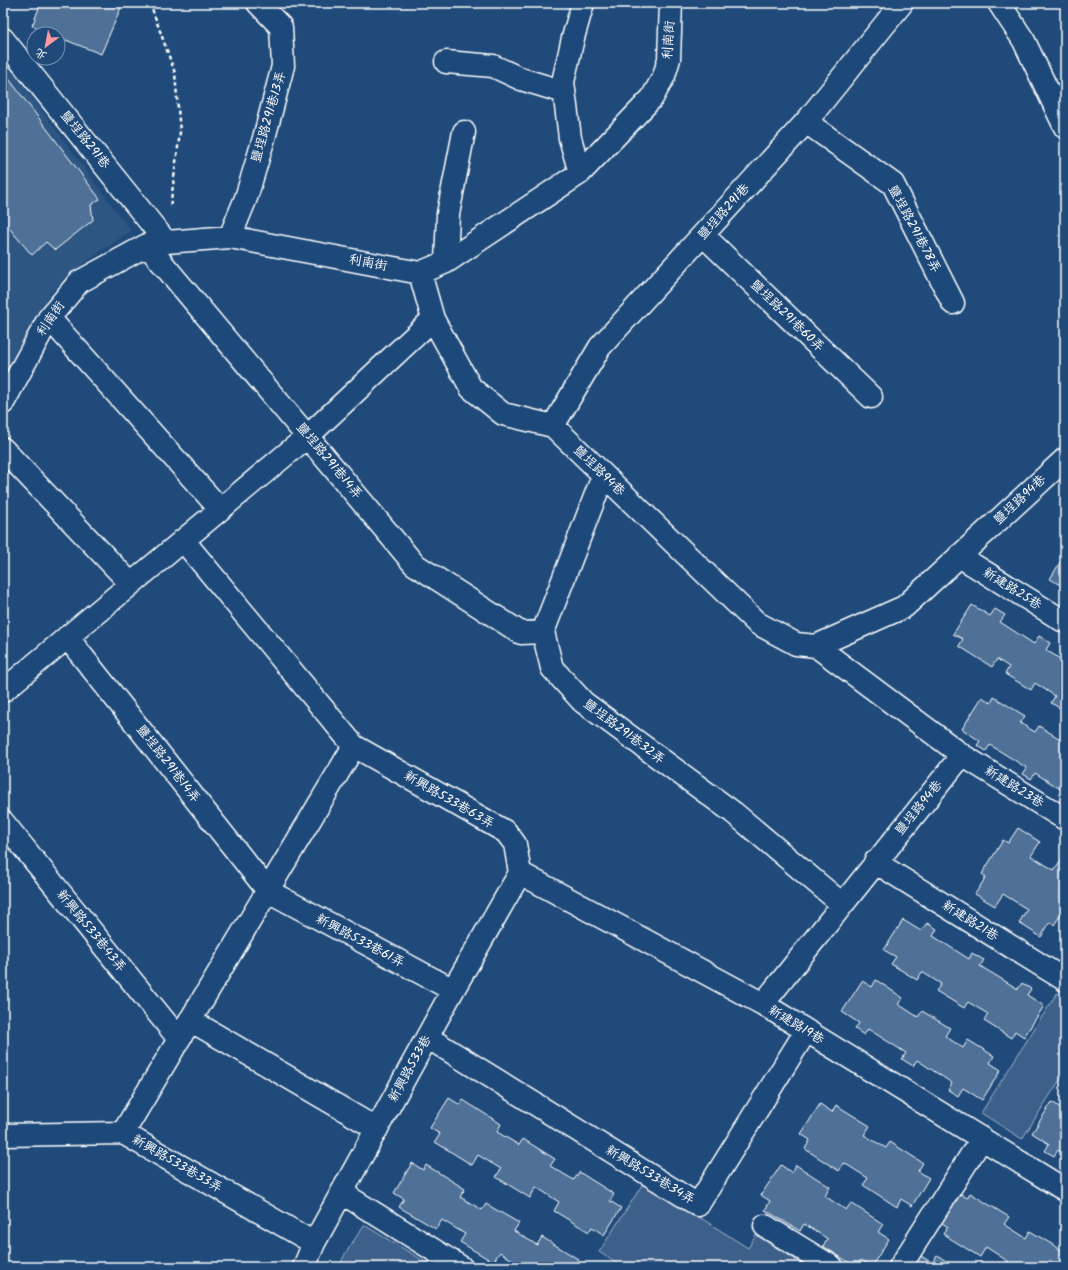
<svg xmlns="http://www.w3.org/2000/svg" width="1068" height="1270" font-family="Kalam,'LXGW WenKai TC',sans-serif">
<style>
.built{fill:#2e5683}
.green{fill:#3c618b;stroke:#9eb0c5}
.building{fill:#507197;stroke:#fff}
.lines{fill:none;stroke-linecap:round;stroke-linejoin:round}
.minor-casing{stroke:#fff;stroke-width:25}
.path{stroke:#fff;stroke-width:2.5;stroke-dasharray:4 3;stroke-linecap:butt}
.minor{stroke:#1f4a7a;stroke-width:22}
.labels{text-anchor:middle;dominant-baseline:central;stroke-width:3;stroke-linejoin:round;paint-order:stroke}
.street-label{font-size:13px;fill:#fff;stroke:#1f4a7a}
</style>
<rect width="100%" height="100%" fill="#1f4a7a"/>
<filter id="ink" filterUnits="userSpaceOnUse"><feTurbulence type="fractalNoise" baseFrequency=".025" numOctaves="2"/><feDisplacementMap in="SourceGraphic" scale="8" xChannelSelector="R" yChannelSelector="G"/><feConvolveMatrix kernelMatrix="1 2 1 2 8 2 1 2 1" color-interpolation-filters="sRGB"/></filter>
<g filter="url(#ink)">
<path class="built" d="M 3,58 L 131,231 L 85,262 L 50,293 L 30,335 L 3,405 Z"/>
<path class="green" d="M 1057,993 L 1065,998 L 1065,1072 L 1022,1139 L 981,1113 Z
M 644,1182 L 748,1248 L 756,1235 L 807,1267 L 618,1267 L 619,1265 L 599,1252 Z
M 364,1225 L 434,1267 L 339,1267 L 345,1254 Z"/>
<path class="building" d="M 41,3 L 123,3 L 101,54 L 58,37 L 58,34 L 51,34 L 32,26 Z
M 3,71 L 100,199 L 91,205 L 93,220 L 55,250 L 46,242 L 32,255 L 3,221 Z
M 1065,554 L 1065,588 L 1050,579 Z
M 972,605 L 990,616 L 995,609 L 1005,615 L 1000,622 L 1034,644 L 1039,636 L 1050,643 L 1046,650 L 1065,662 L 1065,711 L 1051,703 L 1055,696 L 1035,683 L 1031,690 L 1005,674 L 1009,667 L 997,659 L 992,667 L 959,646 L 963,639 L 953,634 Z
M 982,697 L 991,703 L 994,697 L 1025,716 L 1020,723 L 1035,732 L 1039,726 L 1065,742 L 1065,792 L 1035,773 L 1031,779 L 1023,774 L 1027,768 L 990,745 L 986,751 L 977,745 L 980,741 L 962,729 Z
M 1018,828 L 1040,842 L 1031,856 L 1054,870 L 1063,857 L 1065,858 L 1065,908 L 1054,925 L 1050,922 L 1041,937 L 1019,923 L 1027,909 L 1003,894 L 995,906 L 975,894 L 986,877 L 982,874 L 1003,840 L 1008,843 Z
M 903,920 L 921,931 L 927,923 L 937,929 L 933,936 L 969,959 L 972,953 L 984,960 L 980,966 L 1018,989 L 1022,983 L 1031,989 L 1027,995 L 1044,1006 L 1024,1037 L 1015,1031 L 1011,1038 L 984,1021 L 988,1014 L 968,1002 L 964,1008 L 936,991 L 941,984 L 922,972 L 917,980 L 891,964 L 896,957 L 884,950 Z
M 876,980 L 903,998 L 898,1004 L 918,1017 L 922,1011 L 950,1028 L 945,1036 L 963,1048 L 968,1040 L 994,1056 L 990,1063 L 1001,1070 L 982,1100 L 963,1088 L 958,1096 L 948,1090 L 952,1083 L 917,1060 L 913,1066 L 902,1059 L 906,1053 L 868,1029 L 864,1035 L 855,1029 L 859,1023 L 842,1012 L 862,981 L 872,987 Z
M 449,1098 L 460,1105 L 463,1100 L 501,1124 L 497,1132 L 519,1145 L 523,1139 L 555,1159 L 550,1166 L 574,1180 L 579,1172 L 614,1194 L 610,1201 L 621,1208 L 604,1235 L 592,1227 L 589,1232 L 554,1211 L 559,1202 L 536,1187 L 530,1198 L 496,1177 L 501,1169 L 478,1155 L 472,1165 L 435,1142 L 440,1134 L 430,1128 Z
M 1052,1102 L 1061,1108 L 1065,1103 L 1065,1155 L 1058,1150 L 1054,1156 L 1045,1151 L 1049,1144 L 1032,1133 Z
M 820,1104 L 832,1112 L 836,1105 L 870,1126 L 864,1135 L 886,1148 L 890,1142 L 923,1163 L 918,1171 L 929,1178 L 912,1206 L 901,1199 L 897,1207 L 863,1185 L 868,1178 L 844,1163 L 839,1171 L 805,1149 L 810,1140 L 801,1134 Z
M 412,1163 L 423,1170 L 426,1165 L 465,1189 L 460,1197 L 482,1210 L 486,1204 L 519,1223 L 514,1231 L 537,1245 L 542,1237 L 578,1259 L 573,1266 L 575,1267 L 523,1267 L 500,1252 L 493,1262 L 460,1242 L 465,1234 L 442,1220 L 436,1229 L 399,1207 L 404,1199 L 394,1193 Z
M 781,1165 L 792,1173 L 796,1165 L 830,1187 L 825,1196 L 846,1210 L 851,1203 L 883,1224 L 878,1232 L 889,1239 L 872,1266 L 861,1260 L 856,1267 L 823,1246 L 828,1239 L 804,1224 L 800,1231 L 765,1210 L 770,1201 L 761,1195 Z
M 956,1191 L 967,1198 L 970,1193 L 1009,1217 L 1004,1224 L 1026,1238 L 1030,1231 L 1063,1251 L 1058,1258 L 1065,1263 L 1065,1267 L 1006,1267 L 1009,1262 L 986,1247 L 980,1257 L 943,1234 L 948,1227 L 938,1220 Z
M 937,1255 L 955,1267 L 913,1267 L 921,1256 L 932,1263 Z"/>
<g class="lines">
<g class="minor-casing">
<path id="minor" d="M 999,3 L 1024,41 L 1065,127
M 3,39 L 166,242
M 446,62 L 493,66 L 521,79 L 564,92
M 806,122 L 893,184 L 953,303
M 580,173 L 570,138 L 563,82 L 573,38 L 583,3
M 703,235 L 871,397
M 230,237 L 246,198 L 264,138 L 283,66 L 281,27 L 258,3
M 147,245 L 414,564 L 521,633 L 543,632
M 446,262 L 448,214 L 464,132
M 420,273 L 433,319 L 471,388 L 503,414 L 553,426 L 757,623 L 796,644 L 816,646
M 49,318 L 220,509
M 3,403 L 49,318 L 79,282 L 147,245 L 166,242 L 230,237 L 420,273 L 446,262 L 580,173 L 652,98 L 664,76 L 669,59 L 671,3
M 553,426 L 600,347 L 806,122 L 902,3
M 3,449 L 131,584
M 1065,459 L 904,607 L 816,646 L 962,755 L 1065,819
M 603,476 L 543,632 L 552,668 L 583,702 L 734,813 L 842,904
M 183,540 L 354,746 L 506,832 L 515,844 L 520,873
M 959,556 L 1065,622
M 67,637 L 268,891 L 453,990
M 3,691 L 308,436 L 433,319
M 3,822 L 179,1039
M 875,862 L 1065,980
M 520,873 L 763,1004 L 1065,1190
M 763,1004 L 962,755
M 190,1020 L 377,1129
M 427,1037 L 698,1205 L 806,1031
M 123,1133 L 354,746
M 3,1135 L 123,1133 L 314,1243
M 342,1193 L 461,1267
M 765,1226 L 832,1267
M 304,1267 L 314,1243 L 453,990 L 520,873
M 900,1267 L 982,1138"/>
</g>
<path class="path" d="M 150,3 L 175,73 L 180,132 L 170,208"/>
<use href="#minor" class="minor"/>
</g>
</g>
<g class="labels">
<g class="street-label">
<text transform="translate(669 40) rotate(-86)">利南街</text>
<text transform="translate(269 117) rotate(-74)">鹽埕路291巷13弄</text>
<text transform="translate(85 140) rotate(51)">鹽埕路291巷</text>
<text transform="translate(724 212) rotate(-48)">鹽埕路291巷</text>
<text transform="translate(914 229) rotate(62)">鹽埕路291巷78弄</text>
<text transform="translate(368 263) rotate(11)">利南街</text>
<text transform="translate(787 316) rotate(44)">鹽埕路291巷60弄</text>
<text transform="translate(51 319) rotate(-56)">利南街</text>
<text transform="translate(329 461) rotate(50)">鹽埕路291巷14弄</text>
<text transform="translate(599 471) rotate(44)">鹽埕路94巷</text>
<text transform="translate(1020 500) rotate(-43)">鹽埕路94巷</text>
<text transform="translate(1012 589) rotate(32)">新建路25巷</text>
<text transform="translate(624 732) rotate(37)">鹽埕路291巷32弄</text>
<text transform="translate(168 764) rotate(52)">鹽埕路291巷14弄</text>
<text transform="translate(1014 787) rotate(32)">新建路23巷</text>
<text transform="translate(449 800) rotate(30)">新興路533巷63弄</text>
<text transform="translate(919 808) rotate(-51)">鹽埕路94巷</text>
<text transform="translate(970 921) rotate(32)">新建路21巷</text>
<text transform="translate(91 931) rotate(51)">新興路533巷43弄</text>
<text transform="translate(360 941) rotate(28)">新興路533巷61弄</text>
<text transform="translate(796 1025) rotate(31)">新建路19巷</text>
<text transform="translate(410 1069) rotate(-61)">新興路533巷</text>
<text transform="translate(177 1164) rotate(30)">新興路533巷33弄</text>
<text transform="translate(650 1175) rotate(31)">新興路533巷34弄</text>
</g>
</g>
<rect width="1068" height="1270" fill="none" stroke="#1f4a7a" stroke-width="16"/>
<rect x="8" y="8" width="1052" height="1254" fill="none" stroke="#fff" stroke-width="1.5" filter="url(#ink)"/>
<g transform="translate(46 46) rotate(212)"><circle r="19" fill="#1f4a7a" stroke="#7992af"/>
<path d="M0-3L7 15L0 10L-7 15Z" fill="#ff9aa2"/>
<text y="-6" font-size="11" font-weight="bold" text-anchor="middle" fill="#ffffff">北</text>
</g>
</svg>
